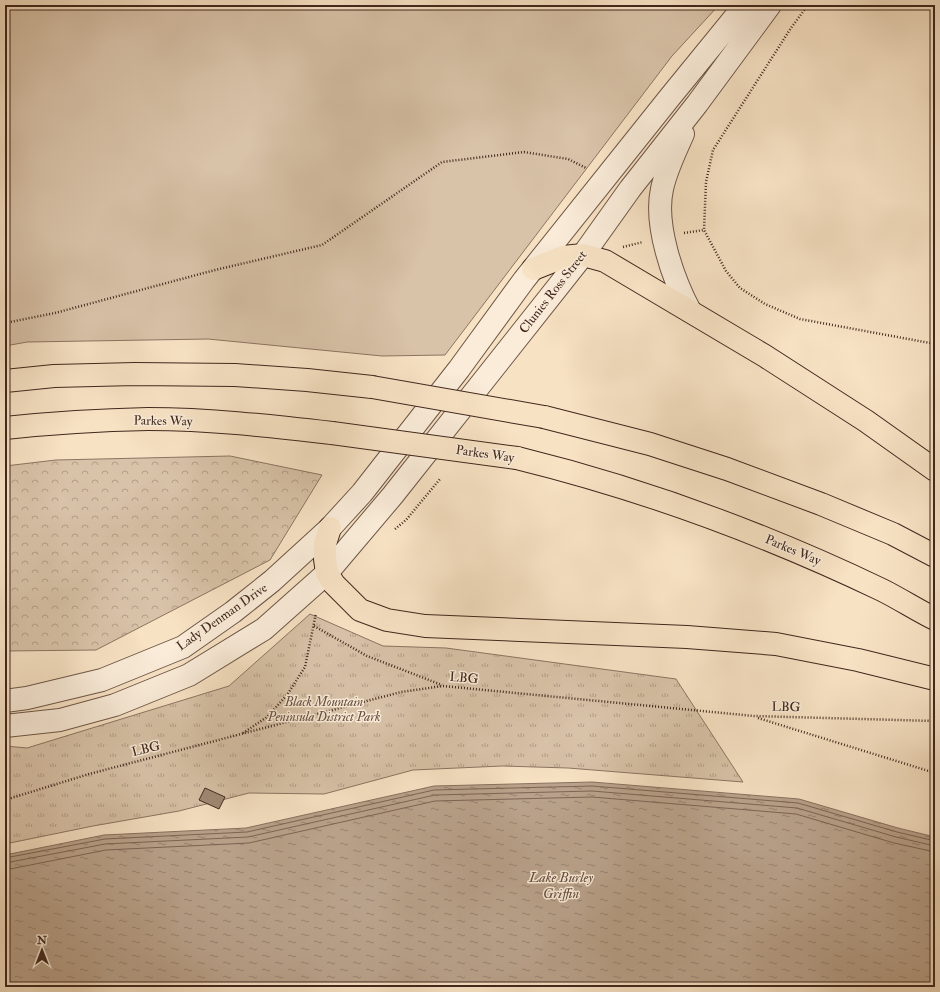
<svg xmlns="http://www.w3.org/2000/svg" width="940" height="992" font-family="'IM FELL Double Pica',serif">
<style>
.green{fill:#d8c2a8;stroke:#8c7462}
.forest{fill:url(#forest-crowns);stroke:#8c7462}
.park{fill:url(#park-tufts);stroke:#8c7462}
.water{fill:url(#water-ripples);stroke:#89715f}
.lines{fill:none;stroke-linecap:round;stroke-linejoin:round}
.shore{stroke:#7d6454;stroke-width:1}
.building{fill:#a08874;stroke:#41271d}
.tertiary-casing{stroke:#6e5647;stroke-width:24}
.motorway-casing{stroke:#41271d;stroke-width:24}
.path{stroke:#41271d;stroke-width:2.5;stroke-dasharray:1 2;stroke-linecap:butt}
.tertiary{stroke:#faecd9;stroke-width:22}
.motorway{stroke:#f7e2c4;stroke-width:22}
.motorway-bridge-casing{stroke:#41271d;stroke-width:24;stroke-linecap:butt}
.motorway-bridge{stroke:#f7e2c4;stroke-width:22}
.labels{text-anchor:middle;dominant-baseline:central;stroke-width:3;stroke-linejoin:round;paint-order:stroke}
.street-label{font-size:13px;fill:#41271d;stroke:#faecd9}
.park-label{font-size:13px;font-style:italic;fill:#674e40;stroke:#faecd9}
.water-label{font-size:14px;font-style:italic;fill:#654c3e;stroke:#faecd9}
</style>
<defs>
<pattern id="forest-crowns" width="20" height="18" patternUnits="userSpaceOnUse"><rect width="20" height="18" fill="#d8c2a8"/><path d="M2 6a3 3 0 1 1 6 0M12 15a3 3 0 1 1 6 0" fill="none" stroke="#b19e88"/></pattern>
<pattern id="park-tufts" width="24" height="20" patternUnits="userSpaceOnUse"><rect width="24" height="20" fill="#d8c2a8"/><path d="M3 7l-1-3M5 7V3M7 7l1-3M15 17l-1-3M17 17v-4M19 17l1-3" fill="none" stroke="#b19e88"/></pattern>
<pattern id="water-ripples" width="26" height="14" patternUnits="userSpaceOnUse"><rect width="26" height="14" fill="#b9a28b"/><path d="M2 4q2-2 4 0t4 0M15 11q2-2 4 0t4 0" fill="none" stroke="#988471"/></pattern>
</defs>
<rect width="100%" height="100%" fill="#f7e2c4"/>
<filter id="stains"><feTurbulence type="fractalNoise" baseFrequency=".005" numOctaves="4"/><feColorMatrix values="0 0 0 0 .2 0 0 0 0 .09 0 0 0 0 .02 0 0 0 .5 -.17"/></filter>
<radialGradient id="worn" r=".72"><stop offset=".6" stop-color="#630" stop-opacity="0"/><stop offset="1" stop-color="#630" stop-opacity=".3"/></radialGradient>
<path class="green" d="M 5,5 L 719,5 L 672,56 L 445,355 L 382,356 L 208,339 L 27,342 L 5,346 Z"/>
<path class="forest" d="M 230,456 L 322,475 L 270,560 L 96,650 L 5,651 L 5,466 L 56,460 Z"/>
<path class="park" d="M 310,614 L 383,646 L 446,648 L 676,679 L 743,782 L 568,768 L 502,766 L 413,770 L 324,794 L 249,793 L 179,811 L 93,826 L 5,844 L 5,746 L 27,748 L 229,686 Z"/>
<path class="water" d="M 592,782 L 799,799 L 898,828 L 935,837 L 935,987 L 5,987 L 5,855 L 104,835 L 246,828 L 434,786 Z"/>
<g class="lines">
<path class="shore" d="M 5,858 L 105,839 L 247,832 L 434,790 L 592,786 L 798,803 L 897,832 L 935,841
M 5,863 L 105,844 L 248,837 L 435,795 L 592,791 L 797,808 L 896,837 L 935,846
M 5,870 L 106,850 L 249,843 L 435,801 L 592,797 L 796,814 L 894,843 L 935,852"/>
</g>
<path class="building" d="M 205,788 L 225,797 L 219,809 L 199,800 Z"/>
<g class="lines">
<g class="tertiary-casing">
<path id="tertiary" d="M 683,134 C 675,152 666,170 662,189 C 654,225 673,279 690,311
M 5,701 L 27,698 L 102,680 L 183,647 L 233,612 L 272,581 L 330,528 L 362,493 L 459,369 L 524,280 L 670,97 L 745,5
M 5,726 L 60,720 L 115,705 L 189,675 L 264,629 L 327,573 L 393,495 L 583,255 L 630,189 L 697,104 L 770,5"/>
</g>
<g class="motorway-casing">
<path id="motorway" d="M 533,269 L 563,257 L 583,255 L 605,261 L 765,356 L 866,421 L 935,470
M 5,381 L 54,376 L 135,374 L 235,375 L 307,380 L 372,387
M 544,417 L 650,444 L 727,469 L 821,504 L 893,534 L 935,556
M 5,428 C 52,423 100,420 148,419 C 209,419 271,426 332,433
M 517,458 C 643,489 765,534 882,590 C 900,599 917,610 935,619
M 330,528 L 325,544 L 325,559 L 327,573 L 334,584 L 360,610 L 387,620 L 425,626 L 687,637 L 776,644 L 858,660 L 935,679"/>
</g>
<path class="path" d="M 808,5 L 791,28 L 713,150 L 706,182 L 704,230 L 726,271 L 740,288 L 765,304 L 800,319 L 930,343 L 935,346
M 684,233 L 704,230
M 623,247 L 643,242
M 5,323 L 55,313 L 215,270 L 322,245 L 442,162 L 524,152 L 568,159 L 586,168
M 395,529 L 406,520 L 440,479
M 314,626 L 367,656 L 442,685
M 758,718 L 935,773
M 243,733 L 267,717 L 287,695 L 305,667 L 316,613
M 5,800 L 89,774 L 401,692 L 443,686 L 754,716 L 935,721"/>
<use href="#tertiary" class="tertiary"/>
<use href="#motorway" class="motorway"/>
<g class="motorway-bridge-casing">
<path id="motorway-bridge" d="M 372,387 L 544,417
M 332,433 L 517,458"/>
</g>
<use href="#motorway-bridge" class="motorway-bridge"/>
</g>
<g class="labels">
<g class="street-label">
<text transform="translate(553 292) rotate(-52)">Clunies Ross Street</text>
<text transform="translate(163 421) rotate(1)">Parkes Way</text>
<text transform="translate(485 454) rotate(8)">Parkes Way</text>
<text transform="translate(793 550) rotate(23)">Parkes Way</text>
<text transform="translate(222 617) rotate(-35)">Lady Denman Drive</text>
<text transform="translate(464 678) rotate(5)">LBG</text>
<text transform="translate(786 707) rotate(1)">LBG</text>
<text transform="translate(146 749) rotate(-14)">LBG</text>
</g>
<g class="park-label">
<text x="324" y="702">Black Mountain<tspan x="324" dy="15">Peninsula District Park</tspan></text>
</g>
<g class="water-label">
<text x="561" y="877">Lake Burley<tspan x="561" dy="16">Griffin</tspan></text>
</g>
</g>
<rect width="940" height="992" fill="none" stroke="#f7e2c4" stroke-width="20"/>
<rect x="6" y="6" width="928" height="980" fill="none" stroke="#41271d" stroke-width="2"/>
<rect x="10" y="10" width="920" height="972" fill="none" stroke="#41271d"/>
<g transform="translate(42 950)" stroke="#faecd9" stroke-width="3" paint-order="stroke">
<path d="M0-3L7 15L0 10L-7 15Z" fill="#41271d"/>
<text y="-6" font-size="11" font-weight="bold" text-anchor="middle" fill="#41271d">N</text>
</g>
<rect width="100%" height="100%" filter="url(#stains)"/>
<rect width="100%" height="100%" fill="url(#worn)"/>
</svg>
